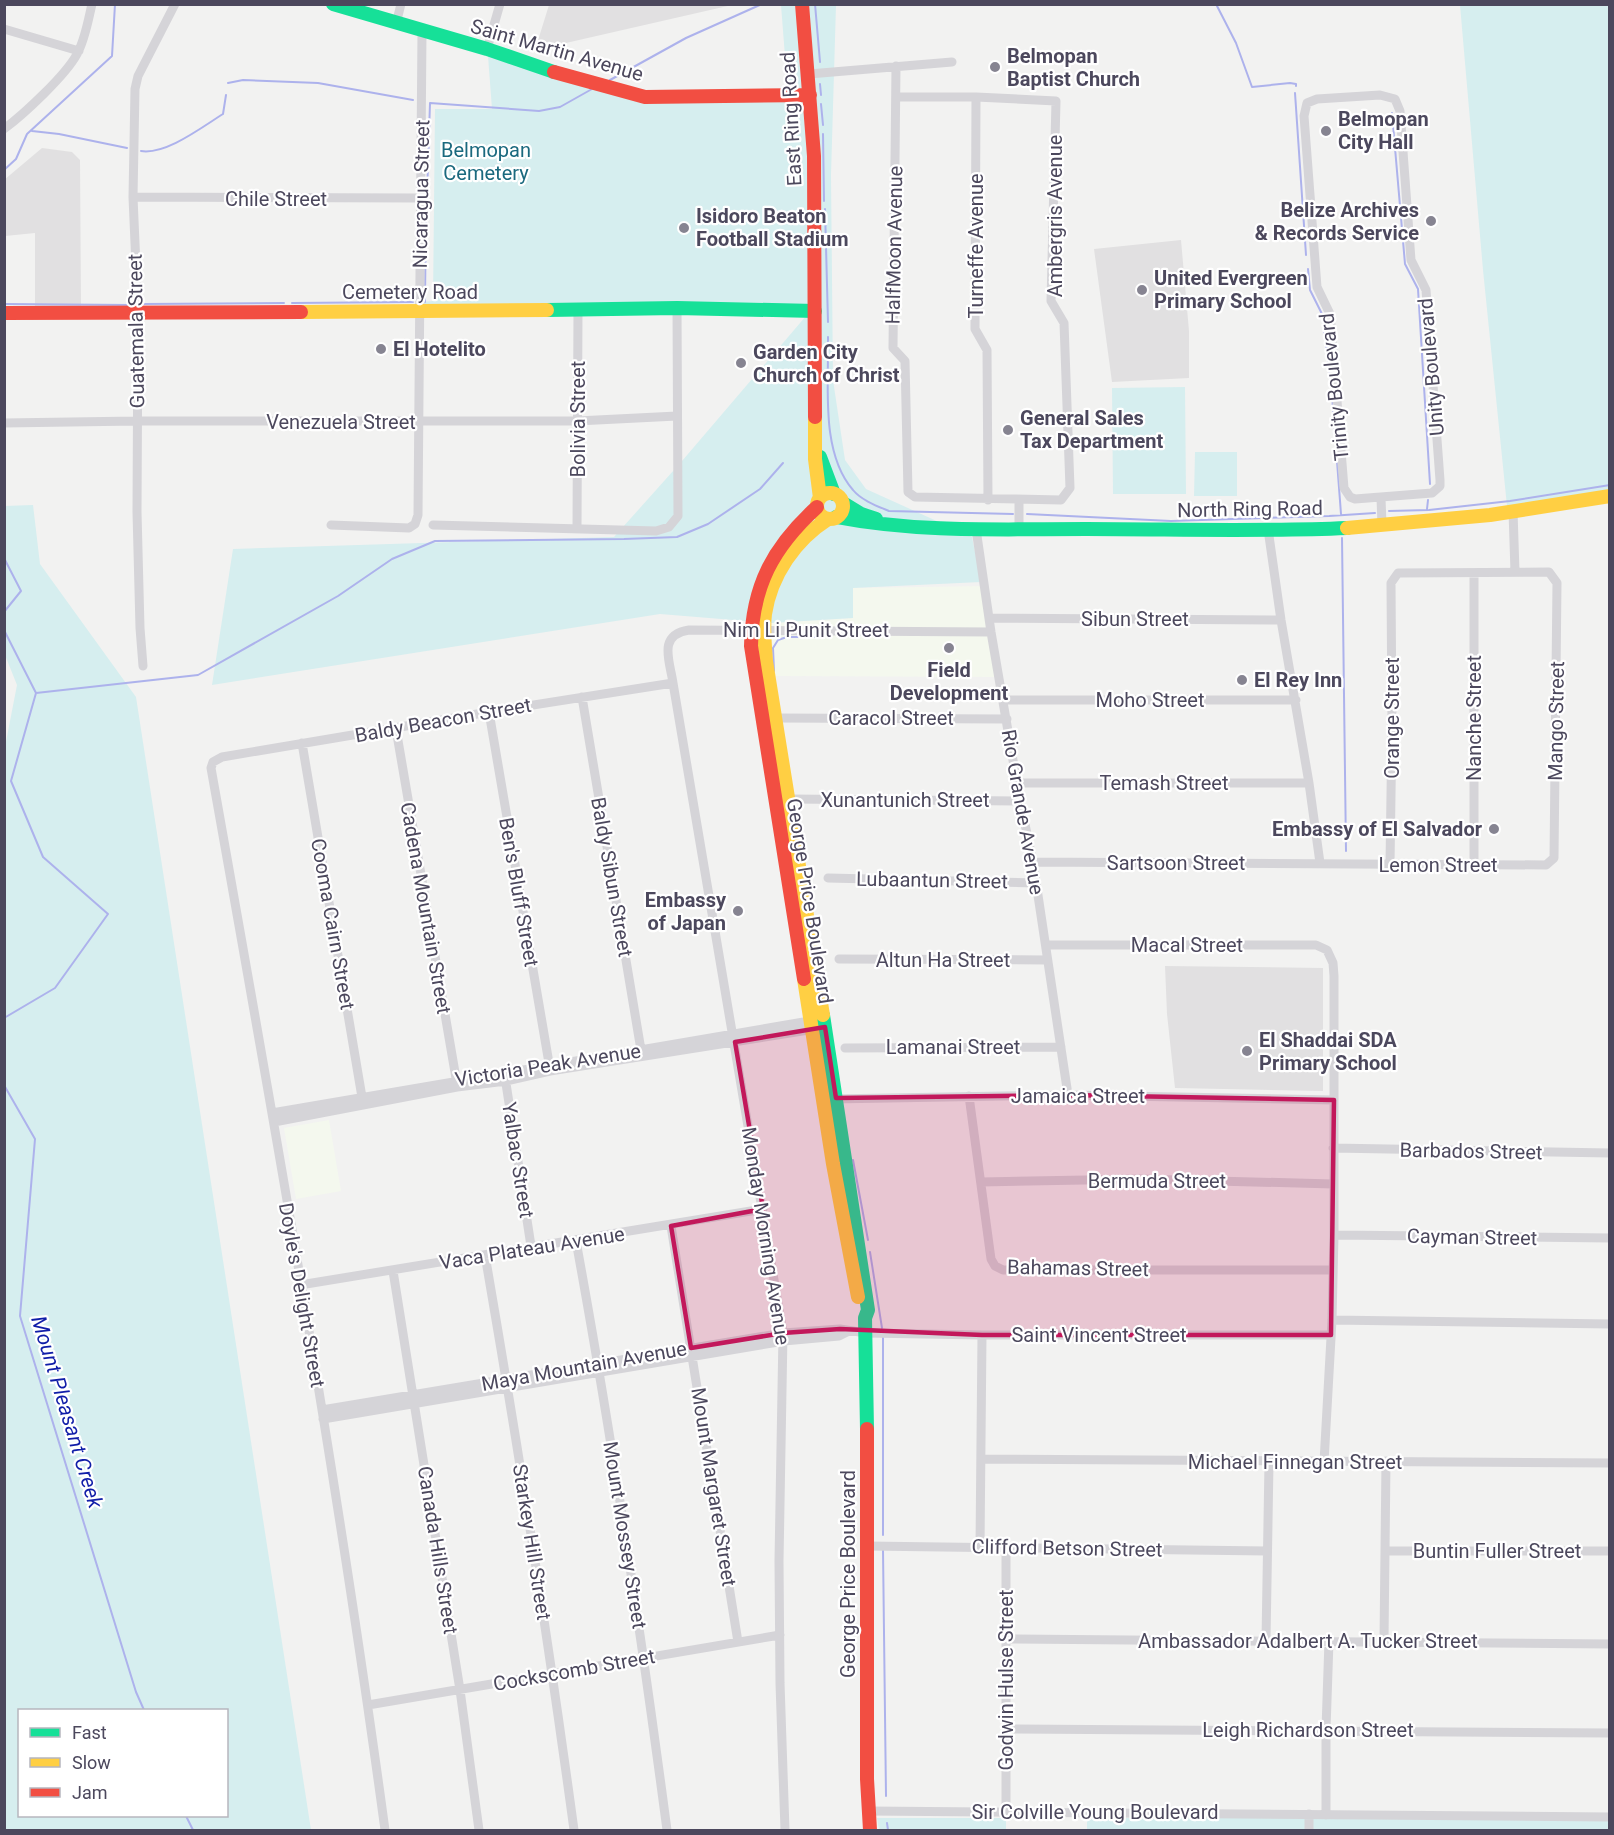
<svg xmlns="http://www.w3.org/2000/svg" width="1614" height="1835" font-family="Roboto,sans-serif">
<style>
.commercial{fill:#f4f8ee}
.education{fill:#e1e0e1}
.green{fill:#d6eeef;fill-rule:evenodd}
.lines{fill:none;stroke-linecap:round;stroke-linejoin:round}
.stream{stroke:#adb2ec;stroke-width:2}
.street{stroke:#d5d4d8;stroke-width:9}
.fast{stroke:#16e098;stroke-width:14}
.slow{stroke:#ffcf43;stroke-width:14}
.jam{stroke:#f24e42;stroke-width:14}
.marked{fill:#c2185b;fill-opacity:0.2;stroke:#c2185b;stroke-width:4.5;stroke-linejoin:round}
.poi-dot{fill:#868491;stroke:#fff;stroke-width:2}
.labels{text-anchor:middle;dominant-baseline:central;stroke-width:4.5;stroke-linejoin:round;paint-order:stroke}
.street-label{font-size:20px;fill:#4c485d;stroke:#fff}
.poi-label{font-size:20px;font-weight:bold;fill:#4c485d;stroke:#fff;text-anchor:start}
.park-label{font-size:20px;fill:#1a697e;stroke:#fff}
.water-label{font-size:21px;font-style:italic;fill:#101da8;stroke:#fff}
</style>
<rect width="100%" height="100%" fill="#f2f2f1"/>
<path class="commercial" d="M 986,586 L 999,677 L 775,676 L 771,623 L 853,618 L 853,588 Z
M 329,1120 L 341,1191 L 296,1199 L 284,1128 Z"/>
<path class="education" d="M 549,5 L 549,4 L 732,5 L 544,48 L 539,52 L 535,50 Z
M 42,148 L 72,152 L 80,160 L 81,307 L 35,307 L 35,233 L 5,236 L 4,180 Z
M 1181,240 L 1189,331 L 1189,378 L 1112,382 L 1094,249 Z
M 1165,966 L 1323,968 L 1323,1091 L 1175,1088 L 1167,1014 Z"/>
<path class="green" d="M 781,5 L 836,5 L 831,175 L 833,380 L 845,460 L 866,489 L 972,537 L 981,582 L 853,588 L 853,618 L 771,623 L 660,614 L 212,685 L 233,549 L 614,537 L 682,461 L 806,316 L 421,311 L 420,302 L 433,301 L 435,109 L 492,109 L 488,56 L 643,99 L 788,95 Z
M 1460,5 L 1609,5 L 1609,496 L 1507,506 L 1483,270 Z
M 1185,387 L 1186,494 L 1113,494 L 1112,388 Z
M 1195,452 L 1237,452 L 1237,496 L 1194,496 Z
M 33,505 L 40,564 L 136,697 L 311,1830 L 5,1830 L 4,752 L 17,685 L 5,655 L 4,506 ZM 20,1710 L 226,1710 L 226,1816 L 20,1816 Z
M 877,1818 L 1006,1818 L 1006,1830 L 879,1830 Z
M 1087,1818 L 1610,1818 L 1609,1830 L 1087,1830 Z"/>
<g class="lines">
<path class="stream" d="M 815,4 L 820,62
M 1216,4 L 1236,43 L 1252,87 L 1290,83 L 1296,84 L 1296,86
M 610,80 L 686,38 L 762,4
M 228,83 L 243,80 L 318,83 L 413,100
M 820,84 L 821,95
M 1295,93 L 1306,255
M 821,104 L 823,125
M 1392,113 L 1405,264 L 1418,289 L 1430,484
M 32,131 L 59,134 L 127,148
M 823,134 L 824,201
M 141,151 C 166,155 202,127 223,114 L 226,95
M 4,170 L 16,159 L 27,134 L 112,56 L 115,4
M 427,195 L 430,103 L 539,111 L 560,107 L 592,89
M 825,209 L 828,322
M 1308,269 L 1310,290 L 1322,314 L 1331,382 L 1341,514
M 425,302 L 426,203
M 292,303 L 413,302
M 4,304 L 131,305
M 144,304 L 284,303
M 828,337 C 829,384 820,452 853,490 C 861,500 877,506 889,511 L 1013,514
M 1427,509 L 1428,500
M 1389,511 L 1429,510 L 1510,501 L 1610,485
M 1027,514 L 1171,521 L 1329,516 L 1375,513
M 1342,538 L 1346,851
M 4,558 L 21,591 L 4,612
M 4,630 L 36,693 L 11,781 L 43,857 L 108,914 L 55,988 L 4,1018
M 774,671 L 773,648 L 778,640 L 787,637 L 816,637
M 36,693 L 198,675 L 338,596 L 392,559 L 435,541 L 624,539 L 677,537 L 708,524 L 760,489 L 783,463
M 4,1085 L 35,1139 L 20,1316 L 136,1692 L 144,1710
M 853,1160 L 868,1240
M 870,1252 L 882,1328
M 883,1535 L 883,1337
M 883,1550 L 886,1796
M 186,1816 L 193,1830
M 887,1823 L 888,1830"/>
<path class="street" d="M 396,24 L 401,4
M 4,29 L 79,51
M 487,49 L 500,4
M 896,66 L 893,348 L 905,361 L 908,492 L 915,497 L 1061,500 L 1070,488 L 1064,323 L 1051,301 L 1056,101 L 976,97 L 897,97
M 809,74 L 952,62
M 1380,95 L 1395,99 L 1400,111 L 1411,260 L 1426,290 L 1440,480 L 1440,486 L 1432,493 L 1355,499 L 1350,497 L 1344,488 L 1330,314 L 1317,287 L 1304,116 L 1307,103 L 1317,99 Z
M 976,97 L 975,329 L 987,350 L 988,500
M 4,129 C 24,114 66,75 77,54 C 85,40 88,21 92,4
M 133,197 L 419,198
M 4,423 L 137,421 L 577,421 L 677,416
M 1381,498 L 1382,525
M 1513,511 L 1515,572
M 331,525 L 409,528 L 415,524 L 418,515 L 422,31
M 433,525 L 656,531 L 669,527 L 678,516 L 677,308
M 1019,528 L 1019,500
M 577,529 L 578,310
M 976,529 L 991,632 L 1020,801 L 1033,862 L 1068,1095
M 1268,529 L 1281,620 L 1309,783 L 1320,863
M 1474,573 L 1474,864
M 990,618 L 1281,620
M 143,666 L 140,628 L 137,512 L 138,312 L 133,197 L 135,89 L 138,76 L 175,4
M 582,697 L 642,1056
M 1004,700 L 1296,700
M 489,712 L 550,1069
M 775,718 L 1007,719
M 396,729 L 457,1084
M 302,743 L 363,1103
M 1018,783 L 1309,783
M 790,799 L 1020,801
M 1033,862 L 1546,865 L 1554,858 L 1557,583 L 1549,572 L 1398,573 L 1391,583 L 1392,724 L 1390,865
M 828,878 L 1036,883
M 1046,945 L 1316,945 L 1327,950 L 1333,963 L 1334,976 L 1334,1235 L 1332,1320 L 1324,1462
M 839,959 L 1047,960
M 845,1048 L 1061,1047
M 505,1077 L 531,1246
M 969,1096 L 991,1259 L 995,1266 L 1003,1270 L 1333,1270
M 832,1099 L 1068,1095 L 1334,1100
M 272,1113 L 815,1020
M 274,1122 L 457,1087 L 506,1081 L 550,1071 L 815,1029
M 1333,1148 L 1610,1153
M 981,1182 L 1140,1179 L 1333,1184
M 671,1226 L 738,1642
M 1334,1235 L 1610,1238
M 576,1241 C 612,1437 641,1633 667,1830
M 485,1255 C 518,1446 548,1638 574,1830
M 393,1271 L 460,1690 L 479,1830
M 300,1285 L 763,1209
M 1332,1320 L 1610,1324
M 322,1410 L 783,1333 L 840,1329 L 866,1333 L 982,1335 L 1331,1335
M 323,1419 L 784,1341 L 839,1336 L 847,1332
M 981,1459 L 1610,1463
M 867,1546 L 1267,1551
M 980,1547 L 982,1335
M 1006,1548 L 1006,1811
M 1385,1551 L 1610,1551
M 1006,1639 L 1610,1644
M 1266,1640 L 1269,1463
M 1384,1641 L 1386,1461
M 368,1705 L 780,1635
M 1006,1729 L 1610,1733
M 868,1811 L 1610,1817
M 1326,1815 L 1326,1729 L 1329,1641
M 385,1830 C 337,1475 274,1121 211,768 L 213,762 L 222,757 L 489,712 L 673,683
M 785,1830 L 780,1683 L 779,1561 L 783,1333 L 673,683 C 670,661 657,635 689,630 L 991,632
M 1309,1830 L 1309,1814"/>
<path class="fast" d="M 333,4 L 487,49 L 554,72
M 547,310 L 677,308 L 815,311
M 820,457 L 834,494
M 843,503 L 861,514 L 876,519
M 836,517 C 919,533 1003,529 1086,529 C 1173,529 1260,532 1347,528
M 823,1015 L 868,1310 L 865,1318 L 867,1429"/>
<path class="slow" d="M 301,312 L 547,310
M 815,417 L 815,459 L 820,498
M817 506a13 13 0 1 1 26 0a13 13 0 1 1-26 0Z
M 1347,528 L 1490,515 L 1610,496
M 804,979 L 833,1164 L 858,1297
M 823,1015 L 766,661 C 765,646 763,629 765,614 C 771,575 795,540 828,519"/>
<path class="jam" d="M 802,4 L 814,156 L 815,417
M 554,72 L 645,97 L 810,95
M 4,313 L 301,312
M 804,979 L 751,646 C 752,586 773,547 817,507
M 867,1429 L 867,1779 L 870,1830"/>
</g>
<path class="marked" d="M 825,1027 L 836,1098 L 1068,1095 L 1334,1100 L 1331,1335 L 982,1335 L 840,1329 L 783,1333 L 691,1348 L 671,1226 L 763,1209 L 735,1042 Z"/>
<g class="poi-dot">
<circle cx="995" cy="67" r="6"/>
<circle cx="1326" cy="131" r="6"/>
<circle cx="1431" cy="221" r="6"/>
<circle cx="684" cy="228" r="6"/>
<circle cx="1142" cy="290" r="6"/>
<circle cx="381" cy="349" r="6"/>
<circle cx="741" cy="363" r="6"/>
<circle cx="1008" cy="430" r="6"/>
<circle cx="949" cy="648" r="6"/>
<circle cx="1242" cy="680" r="6"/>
<circle cx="1494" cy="829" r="6"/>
<circle cx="738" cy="911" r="6"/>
<circle cx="1247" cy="1051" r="6"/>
</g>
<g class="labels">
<g class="street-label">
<text transform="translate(557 50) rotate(16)">Saint Martin Avenue</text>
<text transform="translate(791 119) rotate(-93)">East Ring Road</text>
<text transform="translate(421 194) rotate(-89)">Nicaragua Street</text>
<text x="276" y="199">Chile Street</text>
<text transform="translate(1055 216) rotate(-90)">Ambergris Avenue</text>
<text transform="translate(894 245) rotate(-89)">HalfMoon Avenue</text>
<text transform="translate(976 246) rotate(-90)">Turneffe Avenue</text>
<text x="410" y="292">Cemetery Road</text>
<text transform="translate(136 331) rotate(-91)">Guatemala Street</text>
<text transform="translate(1431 367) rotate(-95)">Unity Boulevard</text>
<text transform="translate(1334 387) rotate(-96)">Trinity Boulevard</text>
<text transform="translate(578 419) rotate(-90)">Bolivia Street</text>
<text x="341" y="422">Venezuela Street</text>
<text transform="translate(1250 509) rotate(-1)">North Ring Road</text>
<text x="1135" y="619">Sibun Street</text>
<text x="806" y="630">Nim Li Punit Street</text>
<text x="1150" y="700">Moho Street</text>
<text x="891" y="718">Caracol Street</text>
<text transform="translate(1392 718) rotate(-90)">Orange Street</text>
<text transform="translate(1474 718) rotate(-90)">Nanche Street</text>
<text transform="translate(443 720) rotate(-10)">Baldy Beacon Street</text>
<text transform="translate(1556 721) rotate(-89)">Mango Street</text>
<text x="1164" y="783">Temash Street</text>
<text x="905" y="800">Xunantunich Street</text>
<text transform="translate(1023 812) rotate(80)">Rio Grande Avenue</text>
<text x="1176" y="863">Sartsoon Street</text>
<text x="1438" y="865">Lemon Street</text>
<text transform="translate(612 877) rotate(80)">Baldy Sibun Street</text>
<text transform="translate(932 880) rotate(1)">Lubaantun Street</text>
<text transform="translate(519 892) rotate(80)">Ben's Bluff Street</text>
<text transform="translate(810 901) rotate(81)">George Price Boulevard</text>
<text transform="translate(426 908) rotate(80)">Cadena Mountain Street</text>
<text transform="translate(333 924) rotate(80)">Cooma Cairn Street</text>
<text x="1187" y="945">Macal Street</text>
<text x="943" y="960">Altun Ha Street</text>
<text x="953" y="1047">Lamanai Street</text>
<text transform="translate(548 1065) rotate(-9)">Victoria Peak Avenue</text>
<text x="1078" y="1096">Jamaica Street</text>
<text transform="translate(1471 1151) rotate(1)">Barbados Street</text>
<text transform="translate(518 1160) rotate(81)">Yalbac Street</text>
<text x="1157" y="1181">Bermuda Street</text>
<text transform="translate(766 1236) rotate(81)">Monday Morning Avenue</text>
<text transform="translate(1472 1237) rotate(1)">Cayman Street</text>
<text transform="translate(532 1248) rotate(-9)">Vaca Plateau Avenue</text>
<text transform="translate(1078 1268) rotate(1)">Bahamas Street</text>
<text transform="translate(302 1295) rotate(80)">Doyle's Delight Street</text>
<text x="1099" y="1335">Saint Vincent Street</text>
<text transform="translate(584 1366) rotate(-10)">Maya Mountain Avenue</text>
<text x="1295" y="1462">Michael Finnegan Street</text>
<text transform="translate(714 1487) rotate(81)">Mount Margaret Street</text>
<text transform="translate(625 1535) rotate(81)">Mount Mossey Street</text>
<text transform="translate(532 1542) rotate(81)">Starkey Hill Street</text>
<text transform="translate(1067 1548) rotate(1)">Clifford Betson Street</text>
<text transform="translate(438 1550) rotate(81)">Canada Hills Street</text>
<text x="1497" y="1551">Buntin Fuller Street</text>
<text transform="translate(848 1574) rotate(-90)">George Price Boulevard</text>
<text x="1308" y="1641">Ambassador Adalbert A. Tucker Street</text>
<text transform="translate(574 1670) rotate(-10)">Cockscomb Street</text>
<text transform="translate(1006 1680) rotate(-90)">Godwin Hulse Street</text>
<text x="1308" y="1730">Leigh Richardson Street</text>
<text x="1095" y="1812">Sir Colville Young Boulevard</text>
</g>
<g class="poi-label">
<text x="1007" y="56">Belmopan<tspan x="1007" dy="23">Baptist Church</tspan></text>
<text x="1338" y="119">Belmopan<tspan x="1338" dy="23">City Hall</tspan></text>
<text x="1419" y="210" text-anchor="end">Belize Archives<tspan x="1419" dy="23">&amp; Records Service</tspan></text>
<text x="696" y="216">Isidoro Beaton<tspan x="696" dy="23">Football Stadium</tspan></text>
<text x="1154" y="278">United Evergreen<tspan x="1154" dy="23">Primary School</tspan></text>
<text x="393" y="349">El Hotelito</text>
<text x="753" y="352">Garden City<tspan x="753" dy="23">Church of Christ</tspan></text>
<text x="1020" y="418">General Sales<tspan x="1020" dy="23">Tax Department</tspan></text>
<text x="949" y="670" text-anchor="middle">Field<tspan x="949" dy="23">Development</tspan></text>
<text x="1254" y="680">El Rey Inn</text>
<text x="1482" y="829" text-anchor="end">Embassy of El Salvador</text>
<text x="726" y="900" text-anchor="end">Embassy<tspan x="726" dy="23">of Japan</tspan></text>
<text x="1259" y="1040">El Shaddai SDA<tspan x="1259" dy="23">Primary School</tspan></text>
</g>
<g class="park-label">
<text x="486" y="150">Belmopan<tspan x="486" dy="23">Cemetery</tspan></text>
</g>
<g class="water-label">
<text transform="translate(67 1412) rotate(73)">Mount Pleasant Creek</text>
</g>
</g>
<rect width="1614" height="1835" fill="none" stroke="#4c485d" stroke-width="12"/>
<rect x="18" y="1709" width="210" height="108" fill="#ffffff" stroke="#b7b6be" stroke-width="1.5"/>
<rect x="30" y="1728" width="30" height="9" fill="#16e098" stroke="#b7b6be" stroke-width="1.5"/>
<text x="72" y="1739" font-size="18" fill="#4c485d">Fast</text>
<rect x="30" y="1758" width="30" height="9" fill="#ffcf43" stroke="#b7b6be" stroke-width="1.5"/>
<text x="72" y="1769" font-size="18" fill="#4c485d">Slow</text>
<rect x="30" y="1788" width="30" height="9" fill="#f24e42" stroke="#b7b6be" stroke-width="1.5"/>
<text x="72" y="1799" font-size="18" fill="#4c485d">Jam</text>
</svg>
